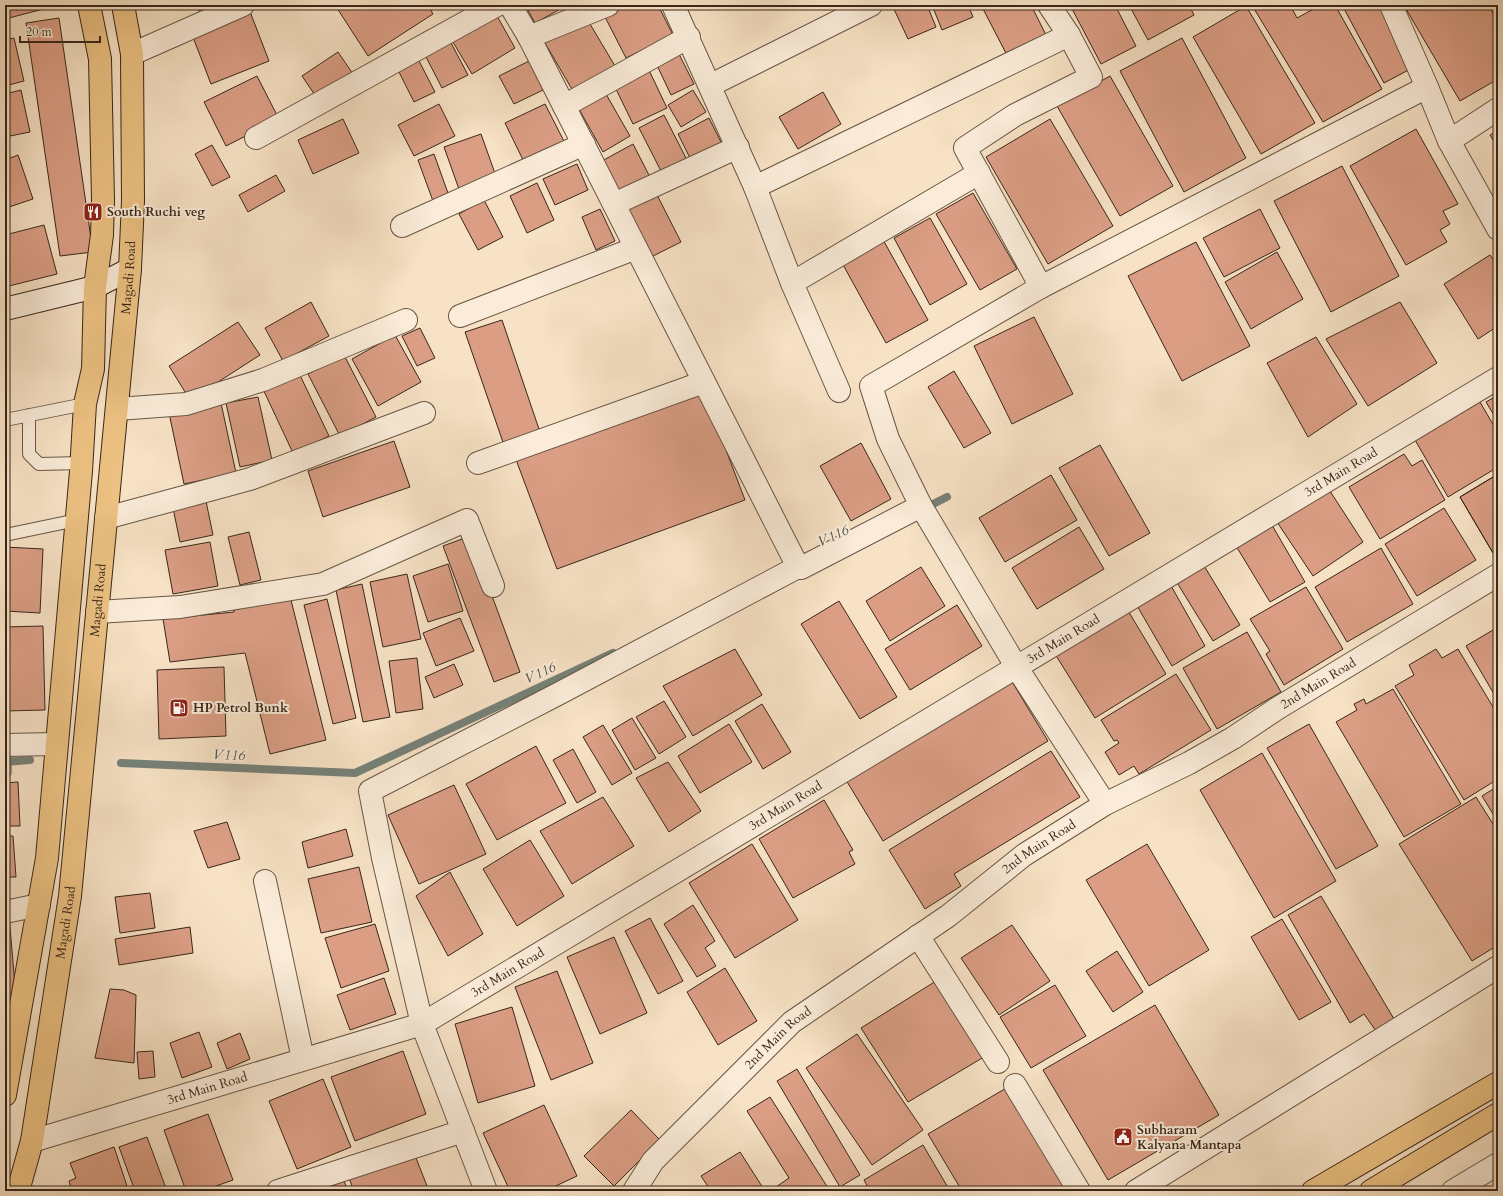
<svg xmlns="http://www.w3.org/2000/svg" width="1503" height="1196" font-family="Cardo,serif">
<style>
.water{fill:#9dbdb7;stroke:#758178}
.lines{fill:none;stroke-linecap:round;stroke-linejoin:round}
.stream{stroke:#758178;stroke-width:8}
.building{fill:#db9e85;stroke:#38271a}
.service-casing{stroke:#685645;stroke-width:14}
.minor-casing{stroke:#685645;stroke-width:24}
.tertiary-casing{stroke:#685645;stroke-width:24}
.secondary-casing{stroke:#38271a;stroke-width:24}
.primary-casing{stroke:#38271a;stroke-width:24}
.service{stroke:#faecd9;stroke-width:12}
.minor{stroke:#faecd9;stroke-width:22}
.tertiary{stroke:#faecd9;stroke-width:22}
.secondary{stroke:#faecd9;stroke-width:22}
.primary{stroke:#ecc182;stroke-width:22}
.labels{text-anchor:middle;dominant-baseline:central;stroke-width:4;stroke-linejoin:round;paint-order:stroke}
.poi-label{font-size:13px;font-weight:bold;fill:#38271a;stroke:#faecd9;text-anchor:start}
.street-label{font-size:13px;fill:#38271a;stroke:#faecd9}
.water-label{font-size:14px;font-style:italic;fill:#565449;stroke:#faecd9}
</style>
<rect width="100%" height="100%" fill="#f7e2c5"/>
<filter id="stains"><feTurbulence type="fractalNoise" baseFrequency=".005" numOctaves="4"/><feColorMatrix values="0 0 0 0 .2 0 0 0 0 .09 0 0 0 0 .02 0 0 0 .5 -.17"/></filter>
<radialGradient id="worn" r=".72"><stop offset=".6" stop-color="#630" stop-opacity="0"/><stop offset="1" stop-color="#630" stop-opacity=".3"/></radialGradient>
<path class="water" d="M 5,749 L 12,749 L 11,775 L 5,776 Z"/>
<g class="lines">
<path class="stream" d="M 923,509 L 947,497
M 5,762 L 30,760
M 121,763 L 355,773 L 613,653"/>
</g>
<path class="building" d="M 5,5 L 59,5 L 5,19 Z
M 196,5 L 230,5 L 203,18 Z
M 335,5 L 428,5 L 433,14 L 368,56 Z
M 525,5 L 563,5 L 564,7 L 535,23 Z
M 624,5 L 658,5 L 673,35 L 626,58 L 604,15 Z
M 896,5 L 927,5 L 936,27 L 908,39 L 893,7 Z
M 932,5 L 968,5 L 973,17 L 942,30 Z
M 981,5 L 1031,5 L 1048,39 L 1009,59 Z
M 1070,5 L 1115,5 L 1136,46 L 1101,64 Z
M 1129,5 L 1189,5 L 1194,15 L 1148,40 Z
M 1257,5 L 1290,5 L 1297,18 L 1321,5 L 1335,5 L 1382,89 L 1323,122 L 1253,7 Z
M 1342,5 L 1384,5 L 1416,66 L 1384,83 Z
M 1413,5 L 1488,5 L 1498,22 L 1498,79 L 1460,101 L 1406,9 Z
M 1246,6 L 1315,123 L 1261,154 L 1193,37 Z
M 249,9 L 269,61 L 211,84 L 191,32 Z
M 497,16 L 515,48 L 472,74 L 453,42 Z
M 59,18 L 93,252 L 60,256 L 26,23 Z
M 587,19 L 615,66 L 573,91 L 545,43 Z
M 14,38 L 24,81 L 5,86 L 5,40 Z
M 1182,38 L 1246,158 L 1184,192 L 1120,71 Z
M 450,41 L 468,75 L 442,88 L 425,55 Z
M 677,50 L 694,84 L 671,95 L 655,61 Z
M 338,52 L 355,77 L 319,101 L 302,76 Z
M 418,59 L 435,92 L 414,102 L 397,68 Z
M 529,61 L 543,90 L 514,104 L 499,76 Z
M 647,66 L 667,108 L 633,124 L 613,83 Z
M 257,76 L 279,119 L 226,146 L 204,102 Z
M 1110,76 L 1173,186 L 1120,216 L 1057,106 Z
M 602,87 L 630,136 L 603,152 L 575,102 Z
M 21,90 L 30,132 L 5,137 L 5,94 Z
M 693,90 L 706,112 L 681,127 L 668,105 Z
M 823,92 L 841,124 L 798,149 L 779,117 Z
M 439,104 L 455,136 L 414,156 L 398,125 Z
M 545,104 L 566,145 L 525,164 L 505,123 Z
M 664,115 L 687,160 L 662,173 L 639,128 Z
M 709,118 L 724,148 L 693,164 L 678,134 Z
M 343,119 L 359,153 L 313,174 L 298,140 Z
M 1050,119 L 1113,226 L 1048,264 L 986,157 Z
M 1416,129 L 1458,204 L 1443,211 L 1450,224 L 1440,230 L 1447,242 L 1406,265 L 1350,166 Z
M 1498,131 L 1498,148 L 1490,135 Z
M 481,134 L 497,179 L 460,192 L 444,147 Z
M 633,144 L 650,177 L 619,194 L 602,161 Z
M 212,145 L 230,177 L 212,186 L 195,154 Z
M 434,154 L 449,196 L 433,201 L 418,160 Z
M 18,155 L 33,199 L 9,207 L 5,196 L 5,160 Z
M 577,164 L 588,190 L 555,205 L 543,179 Z
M 1342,166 L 1399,276 L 1331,312 L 1274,201 Z
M 276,175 L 285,191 L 248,212 L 239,195 Z
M 537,183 L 554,220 L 527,233 L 510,196 Z
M 653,187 L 681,242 L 647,259 L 620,204 Z
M 973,193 L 1017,269 L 980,290 L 936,214 Z
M 484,200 L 503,237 L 478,250 L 459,214 Z
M 600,209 L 615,241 L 596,250 L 582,217 Z
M 1260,209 L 1280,248 L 1224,277 L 1203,238 Z
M 930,218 L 967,284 L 930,305 L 894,238 Z
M 44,225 L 57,274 L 5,287 L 5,235 Z
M 882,238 L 928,320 L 886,343 L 841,261 Z
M 1196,242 L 1250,346 L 1182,381 L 1128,276 Z
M 1277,252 L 1303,299 L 1251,329 L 1225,282 Z
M 1490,255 L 1498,267 L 1498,326 L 1478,339 L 1444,284 Z
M 311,302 L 329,336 L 283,361 L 265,328 Z
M 1400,302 L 1437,363 L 1368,406 L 1326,339 Z
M 1034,317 L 1073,394 L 1012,424 L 974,346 Z
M 502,320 L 542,438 L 506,451 L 465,332 Z
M 238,322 L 260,355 L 190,400 L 169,366 Z
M 420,328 L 435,358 L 417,366 L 402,336 Z
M 395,335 L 421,382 L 378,406 L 352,359 Z
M 1316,337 L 1357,404 L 1308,437 L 1267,363 Z
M 344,355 L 376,417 L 340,436 L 308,374 Z
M 298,371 L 329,436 L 293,453 L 262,387 Z
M 954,371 L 991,433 L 964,448 L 928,387 Z
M 702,387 L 745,500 L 557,569 L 515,457 Z
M 1498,395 L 1498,422 L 1486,402 Z
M 258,397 L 272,460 L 240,467 L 226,403 Z
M 1480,402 L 1498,433 L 1498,467 L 1448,497 L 1415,440 Z
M 221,403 L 236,473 L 184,484 L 169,413 Z
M 394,441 L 410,487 L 323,517 L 308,471 Z
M 861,443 L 891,499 L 851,521 L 820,466 Z
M 1100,445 L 1150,533 L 1109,556 L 1059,468 Z
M 1404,454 L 1412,466 L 1422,460 L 1445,500 L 1380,539 L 1349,487 Z
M 1498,474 L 1498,550 L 1493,553 L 1460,497 Z
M 1498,474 L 1498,550 L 1493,553 L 1460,497 Z
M 1051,475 L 1077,520 L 1005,562 L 979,518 Z
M 1328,488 L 1363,542 L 1313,576 L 1277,522 Z
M 206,501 L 213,535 L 180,542 L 173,508 Z
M 1444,508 L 1476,560 L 1417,596 L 1385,544 Z
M 1269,520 L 1305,582 L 1270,602 L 1233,541 Z
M 1079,527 L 1104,569 L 1037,609 L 1012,568 Z
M 249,532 L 261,580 L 240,585 L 228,537 Z
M 470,536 L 520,672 L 494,682 L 443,546 Z
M 210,542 L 218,586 L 173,594 L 165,550 Z
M 5,547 L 43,549 L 40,613 L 5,611 Z
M 1381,548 L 1413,604 L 1347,642 L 1315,587 Z
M 448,564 L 463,611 L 428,622 L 413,576 Z
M 1203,564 L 1240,625 L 1213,641 L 1176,581 Z
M 921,567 L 945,606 L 890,641 L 866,601 Z
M 407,574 L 421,639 L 383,647 L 370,582 Z
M 362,584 L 390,717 L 363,722 L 336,590 Z
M 1170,584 L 1205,646 L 1172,666 L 1136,604 Z
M 1306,587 L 1343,649 L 1284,685 L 1266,654 L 1270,651 L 1250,619 Z
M 290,596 L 326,740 L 270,754 L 245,653 L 170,662 L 163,619 L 234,612 L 234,610 Z
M 327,599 L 356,718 L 333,724 L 304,605 Z
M 839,601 L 897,697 L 860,719 L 801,624 Z
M 957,605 L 982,646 L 910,690 L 885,649 Z
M 1127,609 L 1166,674 L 1095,718 L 1055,654 Z
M 460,618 L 474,651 L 436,666 L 423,633 Z
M 43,626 L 45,710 L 5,711 L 5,627 Z
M 1498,627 L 1498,701 L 1466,646 Z
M 1247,632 L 1281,692 L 1217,729 L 1183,668 Z
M 735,649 L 762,695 L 693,736 L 663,686 Z
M 1436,649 L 1442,658 L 1458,649 L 1498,715 L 1498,779 L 1464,800 L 1395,686 L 1414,675 L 1409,665 Z
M 417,658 L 423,709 L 396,713 L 389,661 Z
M 454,664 L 463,685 L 434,698 L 425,677 Z
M 224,667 L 226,736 L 159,739 L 157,670 Z
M 1176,674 L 1211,730 L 1139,774 L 1134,766 L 1119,775 L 1105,752 L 1119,743 L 1117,740 L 1114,741 L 1101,720 Z
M 1011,680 L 1048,741 L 883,841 L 846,780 Z
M 1393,689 L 1461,804 L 1404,837 L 1336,722 L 1357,710 L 1354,704 L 1364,699 L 1366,704 Z
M 664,701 L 686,737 L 659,754 L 636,717 Z
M 762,704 L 791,752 L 763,769 L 735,721 Z
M 632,718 L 656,758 L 635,770 L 612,730 Z
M 729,724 L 752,762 L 700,793 L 678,756 Z
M 1309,724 L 1378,846 L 1336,869 L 1267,748 Z
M 603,725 L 632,773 L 612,785 L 583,737 Z
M 536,746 L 566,803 L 497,840 L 466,784 Z
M 573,749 L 596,792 L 577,803 L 553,760 Z
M 1051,751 L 1080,797 L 954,874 L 961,886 L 925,909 L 889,850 Z
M 1262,753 L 1336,881 L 1274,918 L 1200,790 Z
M 668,762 L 701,811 L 669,832 L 636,778 Z
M 18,782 L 20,826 L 5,826 L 5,783 Z
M 454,785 L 486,854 L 419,884 L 388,815 Z
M 1498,786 L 1498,822 L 1482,796 Z
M 603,797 L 634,846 L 572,884 L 540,831 Z
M 1476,797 L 1498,832 L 1498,945 L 1472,961 L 1399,844 Z
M 824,800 L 853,850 L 849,852 L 855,864 L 793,898 L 759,839 Z
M 227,822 L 240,859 L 208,868 L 194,831 Z
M 346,829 L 353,856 L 308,868 L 302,842 Z
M 5,836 L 13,836 L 16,877 L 5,877 Z
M 530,840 L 564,896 L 517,926 L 483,869 Z
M 752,844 L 798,920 L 735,958 L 689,883 Z
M 1147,844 L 1209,950 L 1149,986 L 1086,880 Z
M 359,867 L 372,922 L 321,933 L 308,879 Z
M 450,872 L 483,934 L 448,956 L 416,896 Z
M 150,893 L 155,928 L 120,933 L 115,897 Z
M 1321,896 L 1394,1019 L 1376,1031 L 1364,1014 L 1350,1023 L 1288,915 Z
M 693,905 L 715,941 L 705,948 L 716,966 L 697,977 L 664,924 Z
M 9,916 L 17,1008 L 5,1009 L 5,917 Z
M 650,918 L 683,981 L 658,994 L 625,931 Z
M 1282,919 L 1331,1002 L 1299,1020 L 1251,937 Z
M 375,924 L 389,971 L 341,988 L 325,938 Z
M 1012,925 L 1050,981 L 999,1015 L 961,958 Z
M 190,927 L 193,953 L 119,965 L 115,939 Z
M 614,937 L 647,1013 L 600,1034 L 567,957 Z
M 1117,951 L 1143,992 L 1113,1012 L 1086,971 Z
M 725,968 L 757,1021 L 718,1045 L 687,992 Z
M 557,971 L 593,1063 L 551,1080 L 515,987 Z
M 384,978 L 396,1014 L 350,1030 L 337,995 Z
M 936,981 L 984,1057 L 908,1102 L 861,1028 Z
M 1055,985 L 1086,1036 L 1031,1068 L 1000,1017 Z
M 110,989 L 124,990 L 136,995 L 134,1063 L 95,1058 Z
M 1155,1005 L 1219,1115 L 1108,1180 L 1043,1070 Z
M 512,1007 L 535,1086 L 478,1103 L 455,1024 Z
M 199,1032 L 212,1067 L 182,1078 L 170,1043 Z
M 240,1033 L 250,1059 L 227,1069 L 217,1043 Z
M 857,1034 L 923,1130 L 872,1165 L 806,1068 Z
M 153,1051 L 155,1077 L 139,1079 L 137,1052 Z
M 403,1051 L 426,1114 L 355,1141 L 331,1077 Z
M 797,1069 L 860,1175 L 840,1187 L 777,1081 Z
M 323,1079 L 351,1147 L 297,1169 L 269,1101 Z
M 1008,1087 L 1070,1191 L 962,1191 L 928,1134 Z
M 770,1097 L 830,1191 L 774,1191 L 773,1189 L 789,1178 L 747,1111 Z
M 544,1105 L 577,1176 L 545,1191 L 510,1191 L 483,1133 Z
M 631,1110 L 660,1140 L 614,1186 L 584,1156 Z
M 208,1114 L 233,1180 L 202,1191 L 186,1191 L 164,1130 Z
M 147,1137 L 167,1191 L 135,1191 L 119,1147 Z
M 923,1145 L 950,1191 L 870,1191 L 864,1180 Z
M 114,1147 L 127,1186 L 112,1191 L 72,1191 L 69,1181 L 76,1178 L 70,1163 Z
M 740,1152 L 765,1191 L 711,1191 L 701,1176 Z
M 414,1153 L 429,1191 L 354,1191 L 349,1178 Z
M 344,1181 L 348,1191 L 318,1191 Z"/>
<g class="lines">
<g class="service-casing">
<path id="service" d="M 29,415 L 29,454 L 39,464 L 82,463
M 5,420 L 85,404
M 5,535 L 77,520"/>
</g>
<g class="minor-casing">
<g id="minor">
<path d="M 510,5 L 529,37 L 798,567"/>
<path d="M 673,5 L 755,187 L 1069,35"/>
<path d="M 1391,5 L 1427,87"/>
<path d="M 529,37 L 608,5"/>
<path d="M 132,54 L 243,5"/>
<path d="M 711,85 L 871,5"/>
<path d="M 564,106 L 689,37"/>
<path d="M 256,138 L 497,5"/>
<path d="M 1449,141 L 1498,109"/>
<path d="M 755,187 L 792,283"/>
<path d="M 614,204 L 738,147"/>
<path d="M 402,226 L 584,144"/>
<path d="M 1041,287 L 965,148 L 1015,115 L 1091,77 L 1069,35 L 1049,5"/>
<path d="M 460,316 L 636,248"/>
<path d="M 839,391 L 792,283 L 979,173"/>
<path d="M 117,409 L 186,404 L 263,380 L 406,320"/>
<path d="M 478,463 L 704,382"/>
<path d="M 921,506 L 1017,668 L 1105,804"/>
<path d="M 106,518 L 250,479 L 424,413"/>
<path d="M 97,612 L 180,607 L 323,584 L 467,520 L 493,586"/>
<path d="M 5,745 L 56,744"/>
<path d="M 265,881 L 303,1059"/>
<path d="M 5,912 L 39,905"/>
<path d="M 918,936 L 998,1062"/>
<path d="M 1015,1085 L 1079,1191"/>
<path id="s1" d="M 32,1141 L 422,1024 L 1498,378"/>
<path d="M 278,1191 L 463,1131"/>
<path d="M 486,1191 L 422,1024 L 383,858 L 370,791 L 558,694 L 798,567 L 801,568 L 921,506 L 888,439 L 871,386 L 1041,287 L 1427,87 L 1449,141 L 1498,229"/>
<path id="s2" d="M 634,1191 L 653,1161 L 792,1022 L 948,916 L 1024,855 L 1105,804 L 1189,763 L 1233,738 L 1278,708 L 1498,575"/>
</g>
</g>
<g class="tertiary-casing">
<path id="tertiary" d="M 1136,1191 L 1498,967
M 1453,1191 L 1498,1164"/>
</g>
<g class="secondary-casing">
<path id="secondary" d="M 5,309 L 95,287 L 130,269"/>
</g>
<g class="primary-casing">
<g id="primary">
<path d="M 5,1095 L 47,858 L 81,471 L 85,404 L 93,369 L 95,287 L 102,235 L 103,200 L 100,59 L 89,5"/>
<path id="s3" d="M 18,1191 L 32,1141 L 70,896 L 130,269 L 133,201 L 132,54 L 123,5"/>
<path d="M 1313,1191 L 1498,1083"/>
<path d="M 1371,1191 L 1498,1114"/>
</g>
</g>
<use href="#service" class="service"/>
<use href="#minor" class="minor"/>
<use href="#tertiary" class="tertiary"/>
<use href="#secondary" class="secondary"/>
<use href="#primary" class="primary"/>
</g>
<defs>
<g id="restaurant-square" transform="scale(1)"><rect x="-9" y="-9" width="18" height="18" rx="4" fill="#8f2418" stroke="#faecd9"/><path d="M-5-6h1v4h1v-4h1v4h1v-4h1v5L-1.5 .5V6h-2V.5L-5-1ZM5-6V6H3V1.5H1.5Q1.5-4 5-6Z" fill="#fff"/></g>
<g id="fuel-square" transform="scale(1)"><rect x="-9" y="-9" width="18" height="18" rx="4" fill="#8f2418" stroke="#faecd9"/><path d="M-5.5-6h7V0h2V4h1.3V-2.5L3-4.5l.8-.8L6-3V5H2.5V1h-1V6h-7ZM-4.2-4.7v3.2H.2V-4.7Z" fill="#fff"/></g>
<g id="civic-square" transform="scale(1)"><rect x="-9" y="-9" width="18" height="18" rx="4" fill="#8f2418" stroke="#faecd9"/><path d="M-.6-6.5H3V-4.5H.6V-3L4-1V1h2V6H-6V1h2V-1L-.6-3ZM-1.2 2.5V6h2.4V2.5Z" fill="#fff"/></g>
</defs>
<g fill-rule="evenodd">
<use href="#restaurant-square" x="93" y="212"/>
<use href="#fuel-square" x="179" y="708"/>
<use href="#civic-square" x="1123" y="1137"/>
</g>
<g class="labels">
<g class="poi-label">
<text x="107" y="212">South Ruchi veg</text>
<text x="193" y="708">HP Petrol Bunk</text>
<text x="1137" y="1130">Subharam<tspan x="1137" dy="15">Kalyana Mantapa</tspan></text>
</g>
<g class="street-label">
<text stroke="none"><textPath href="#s3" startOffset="921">Magadi Road</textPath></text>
<text stroke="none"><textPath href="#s1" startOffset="1479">3rd Main Road</textPath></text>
<text stroke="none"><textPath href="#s3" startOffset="597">Magadi Road</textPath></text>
<text stroke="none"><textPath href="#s1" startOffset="1155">3rd Main Road</textPath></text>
<text stroke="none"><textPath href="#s2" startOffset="859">2nd Main Road</textPath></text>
<text stroke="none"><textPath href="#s1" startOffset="831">3rd Main Road</textPath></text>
<text stroke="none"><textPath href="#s2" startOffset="535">2nd Main Road</textPath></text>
<text stroke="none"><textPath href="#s3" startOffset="273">Magadi Road</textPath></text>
<text stroke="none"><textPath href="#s1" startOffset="507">3rd Main Road</textPath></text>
<text stroke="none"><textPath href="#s2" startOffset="211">2nd Main Road</textPath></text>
<text stroke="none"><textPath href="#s1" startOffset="183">3rd Main Road</textPath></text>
</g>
<g class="water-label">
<text transform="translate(833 536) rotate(-25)">V116</text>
<text transform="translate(540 673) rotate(-25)">V116</text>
<text transform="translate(229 755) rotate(2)">V116</text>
</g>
</g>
<rect width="1503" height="1196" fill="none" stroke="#f7e2c5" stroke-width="20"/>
<rect x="6" y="6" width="1491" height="1184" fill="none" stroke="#38271a" stroke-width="2"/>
<rect x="10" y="10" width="1483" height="1176" fill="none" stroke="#38271a"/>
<path d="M20 36v6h80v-6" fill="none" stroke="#38271a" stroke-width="2"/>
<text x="26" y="36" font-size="12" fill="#38271a" stroke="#faecd9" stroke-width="3" paint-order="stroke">20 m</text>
<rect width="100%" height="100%" filter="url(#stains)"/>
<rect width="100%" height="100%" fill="url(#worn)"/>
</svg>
